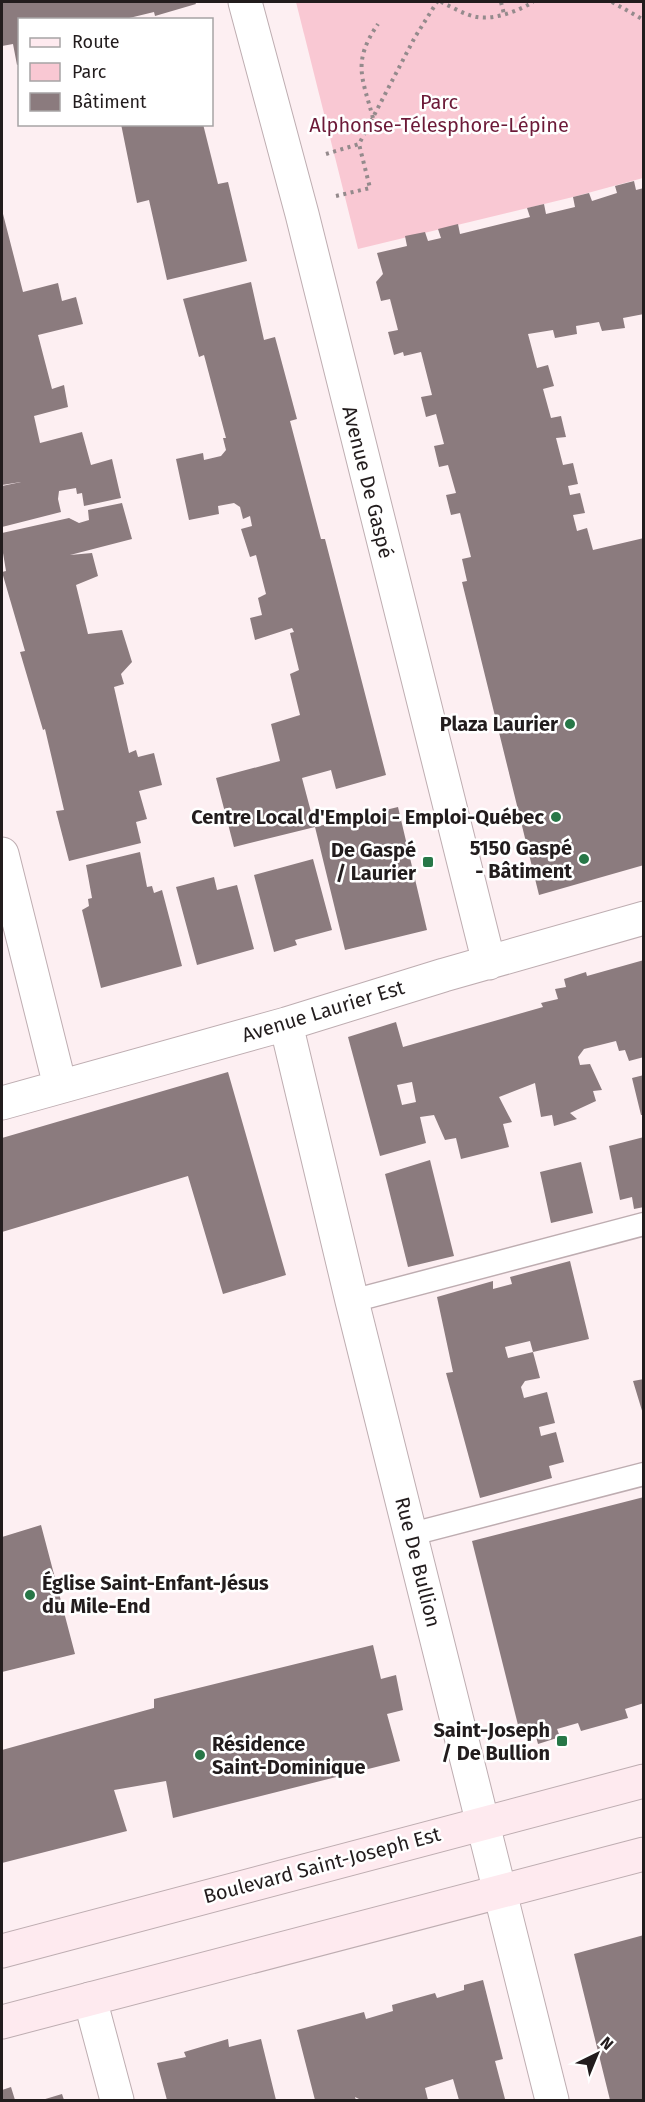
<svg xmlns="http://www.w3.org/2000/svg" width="645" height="2102" font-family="'Fira Sans',sans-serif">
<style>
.green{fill:#f9c8d3}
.building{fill:#8b7b7e;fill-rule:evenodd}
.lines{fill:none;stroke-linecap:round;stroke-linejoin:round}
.lane-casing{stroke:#beadb1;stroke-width:25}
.street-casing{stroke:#beadb1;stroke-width:35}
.secondary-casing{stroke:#beadb1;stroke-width:35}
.path{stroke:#948a8c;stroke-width:4;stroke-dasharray:3 4.5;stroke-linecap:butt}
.lane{stroke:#fff;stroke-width:22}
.street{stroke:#fff;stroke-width:33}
.secondary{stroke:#feeaef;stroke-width:33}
.poi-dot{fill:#277747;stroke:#fff;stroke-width:2}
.labels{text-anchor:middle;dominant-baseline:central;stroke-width:5;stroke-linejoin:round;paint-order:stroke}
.park-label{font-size:20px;fill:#6c1a38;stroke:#fff}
.street-label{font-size:20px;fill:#221c1d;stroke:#fff}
.poi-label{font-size:20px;font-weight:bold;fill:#221c1d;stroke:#fff;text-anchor:end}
</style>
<rect width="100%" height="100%" fill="#fdeff2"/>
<path class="green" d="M 296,2 L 643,2 L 643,178 L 573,197 L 358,249 Z"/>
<path class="building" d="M 2,2 L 195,2 L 196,4 L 155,16 L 154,12 L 121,20 L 20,20 L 20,64 L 17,65 L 13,44 L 2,46 Z
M 121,124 L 203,124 L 218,184 L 228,182 L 247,261 L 167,280 L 149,200 L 137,203 Z
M 634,181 L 636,190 L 644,188 L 644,314 L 623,318 L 625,328 L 602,331 L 599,322 L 576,326 L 577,334 L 555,338 L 553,330 L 528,334 L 537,368 L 548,365 L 554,386 L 543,389 L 551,418 L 561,416 L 566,437 L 556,438 L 563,465 L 573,463 L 578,484 L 568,486 L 570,495 L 580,493 L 585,513 L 573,515 L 577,531 L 587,528 L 593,550 L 644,538 L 644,865 L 539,895 L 462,582 L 467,581 L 462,559 L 471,557 L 460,513 L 451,515 L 446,495 L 456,493 L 448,465 L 439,467 L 434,446 L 444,444 L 436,414 L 426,417 L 421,397 L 432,395 L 421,352 L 404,356 L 403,352 L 394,355 L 388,332 L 398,330 L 390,299 L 381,301 L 376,282 L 383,274 L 377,253 L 407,246 L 405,236 L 425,232 L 428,241 L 441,238 L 438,229 L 458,224 L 460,234 L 530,217 L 527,208 L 544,204 L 546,214 L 575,207 L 573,197 L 589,193 L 592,201 L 617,193 L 615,186 Z
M 2,210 L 23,292 L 58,283 L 62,301 L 76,297 L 83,324 L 38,335 L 52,389 L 64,385 L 68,407 L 34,416 L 40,443 L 82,432 L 91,465 L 112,459 L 121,498 L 84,506 L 82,493 L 77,494 L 76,488 L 59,491 L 58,499 L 61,512 L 2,527 L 2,486 L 21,482 L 2,485 Z
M 251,282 L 264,340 L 275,337 L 297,419 L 290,421 L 321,539 L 325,539 L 386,775 L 336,789 L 331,770 L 302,778 L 315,827 L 398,807 L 427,930 L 345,950 L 315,827 L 234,847 L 216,778 L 280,761 L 271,724 L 300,715 L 290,674 L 299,670 L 290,633 L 294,632 L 292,628 L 255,640 L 250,618 L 262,615 L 258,598 L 266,594 L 256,555 L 250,557 L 241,529 L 252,526 L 250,516 L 243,519 L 240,507 L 234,503 L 218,506 L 219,514 L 189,520 L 176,459 L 203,453 L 204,460 L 221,456 L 226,450 L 223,438 L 226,438 L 204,355 L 199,357 L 183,299 Z
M 122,503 L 132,539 L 70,555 L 92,553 L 98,576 L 76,585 L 88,634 L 122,630 L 132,662 L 121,674 L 124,684 L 114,687 L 129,753 L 136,750 L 138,757 L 154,753 L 162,785 L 139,791 L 147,819 L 136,822 L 141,843 L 69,861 L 56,811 L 64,810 L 45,729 L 43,730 L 20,652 L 25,651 L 2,572 L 6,571 L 2,547 L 2,533 L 69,518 L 79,523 L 89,520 L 88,510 Z
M 140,852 L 147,887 L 152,886 L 154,893 L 162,890 L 182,966 L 101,988 L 82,910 L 89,906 L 88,899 L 92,898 L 86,865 Z
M 313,859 L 332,930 L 295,940 L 297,945 L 274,952 L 254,875 Z
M 214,877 L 217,890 L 237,885 L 254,949 L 197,965 L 176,887 Z
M 644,960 L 644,1057 L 629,1061 L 625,1050 L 619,1051 L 616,1041 L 584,1049 L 578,1057 L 580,1065 L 590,1064 L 602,1090 L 593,1091 L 596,1101 L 570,1113 L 577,1119 L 554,1126 L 552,1115 L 541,1117 L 535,1083 L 499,1097 L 512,1122 L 503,1124 L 509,1147 L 461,1159 L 456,1138 L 445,1140 L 434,1115 L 420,1117 L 426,1143 L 380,1156 L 348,1037 L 396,1022 L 403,1047 L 543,1007 L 541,1003 L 558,999 L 555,989 L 566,987 L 564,979 L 586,972 L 587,976 ZM 412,1082 L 416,1102 L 402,1105 L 397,1085 Z
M 228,1072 L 286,1275 L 223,1294 L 188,1176 L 2,1232 L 2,1138 Z
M 644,1075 L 644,1115 L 641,1115 L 632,1078 Z
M 644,1137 L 644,1207 L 634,1209 L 632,1197 L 620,1200 L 609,1146 Z
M 430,1160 L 454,1256 L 408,1267 L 385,1174 Z
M 581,1162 L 593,1213 L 551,1223 L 540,1172 Z
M 570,1261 L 589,1339 L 533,1352 L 540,1378 L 525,1381 L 521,1387 L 524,1398 L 547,1392 L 555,1423 L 539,1427 L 541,1436 L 556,1432 L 564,1462 L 549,1466 L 552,1478 L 480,1498 L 446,1373 L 453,1372 L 437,1297 L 493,1281 L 493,1289 L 512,1284 L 510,1277 ZM 530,1341 L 533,1352 L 508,1358 L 505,1347 Z
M 644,1379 L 644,1414 L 643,1414 L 633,1381 Z
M 644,1497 L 644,1703 L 625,1709 L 628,1718 L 581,1731 L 578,1723 L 557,1729 L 560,1737 L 538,1744 L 535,1733 L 521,1737 L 472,1541 Z
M 41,1525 L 75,1654 L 2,1672 L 2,1537 Z
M 373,1645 L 381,1679 L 396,1675 L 403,1710 L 387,1714 L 400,1761 L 173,1818 L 166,1781 L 114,1790 L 127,1831 L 2,1863 L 2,1750 L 154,1708 L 154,1699 Z
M 644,1935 L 644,2100 L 610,2100 L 574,1954 Z
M 483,1980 L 503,2059 L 495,2061 L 505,2099 L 501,2100 L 459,2100 L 453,2079 L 425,2088 L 428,2100 L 361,2100 L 355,2097 L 356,2100 L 315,2100 L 297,2030 L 364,2012 L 366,2019 L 393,2011 L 392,2005 L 435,1993 L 437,1998 L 464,1990 L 464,1985 Z
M 228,2039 L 229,2047 L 261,2039 L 276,2100 L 167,2100 L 157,2063 L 186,2057 L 184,2052 Z
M 11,2087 L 15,2100 L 2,2100 L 2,2090 Z
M 62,2094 L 64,2100 L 42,2100 Z"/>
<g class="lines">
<g class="lane-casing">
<path id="lane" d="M 352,1301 L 644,1224
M 412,1534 L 644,1474"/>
</g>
<g class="street-casing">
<path id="street" d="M 245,2 L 302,214 L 489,963
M 2,854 L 60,1086
M 286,1024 L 352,1301 L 552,2100
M 2,1103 L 286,1024 L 444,975 L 644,918
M 90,1999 L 117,2100"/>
</g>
<g class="secondary-casing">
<path id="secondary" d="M 2,1951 L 644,1781
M 2,2022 L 644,1854"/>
</g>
<path class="path" d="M 441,2 C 452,7 465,15 477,17 C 495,20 518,11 533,2
M 501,2 L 504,14
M 612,2 L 644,20
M 373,118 C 362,77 352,62 378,24
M 326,154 L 359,144 L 415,37 L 437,2
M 336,196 L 370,188 L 359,144"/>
<use href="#lane" class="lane"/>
<use href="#street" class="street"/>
<use href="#secondary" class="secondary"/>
</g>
<g class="poi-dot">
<circle cx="570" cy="724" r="6"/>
<circle cx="556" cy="817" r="6"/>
<circle cx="584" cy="859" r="6"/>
<rect x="422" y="856" width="12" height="12" rx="3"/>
<circle cx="30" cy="1595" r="6"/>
<rect x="556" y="1735" width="12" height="12" rx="3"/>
<circle cx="200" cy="1755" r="6"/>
</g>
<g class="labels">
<g class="park-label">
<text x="439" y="102">Parc<tspan x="439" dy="23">Alphonse-Télesphore-Lépine</tspan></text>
</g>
<g class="street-label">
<text transform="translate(368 482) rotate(76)">Avenue De Gaspé</text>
<text transform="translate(323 1011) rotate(-17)">Avenue Laurier Est</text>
<text transform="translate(418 1562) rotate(76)">Rue De Bullion</text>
<text transform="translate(322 1865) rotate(-15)">Boulevard Saint-Joseph Est</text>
</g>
<g class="poi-label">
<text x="558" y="724">Plaza Laurier</text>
<text x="544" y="817">Centre Local d'Emploi - Emploi-Québec</text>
<text x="572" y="848">5150 Gaspé<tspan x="572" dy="23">- Bâtiment</tspan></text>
<text x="416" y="850">De Gaspé<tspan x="416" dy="23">/ Laurier</tspan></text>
<text x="42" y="1583" text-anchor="start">Église Saint-Enfant-Jésus<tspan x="42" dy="23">du Mile-End</tspan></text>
<text x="550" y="1730">Saint-Joseph<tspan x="550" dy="23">/ De Bullion</tspan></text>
<text x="212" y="1744" text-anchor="start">Résidence<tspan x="212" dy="23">Saint-Dominique</tspan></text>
</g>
</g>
<rect width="645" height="2102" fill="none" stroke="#221c1d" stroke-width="6"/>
<rect x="18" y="18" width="195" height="108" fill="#ffffff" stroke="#a7a4a5" stroke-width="1.5"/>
<rect x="30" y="38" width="30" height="9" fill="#feeaef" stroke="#a7a4a5" stroke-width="1.5"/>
<text x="72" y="48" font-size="18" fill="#221c1d">Route</text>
<rect x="30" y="63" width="30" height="18" fill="#f9c8d3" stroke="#a7a4a5" stroke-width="1.5"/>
<text x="72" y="78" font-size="18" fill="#221c1d">Parc</text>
<rect x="30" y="93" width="30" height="18" fill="#8b7b7e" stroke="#a7a4a5" stroke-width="1.5"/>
<text x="72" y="108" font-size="18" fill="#221c1d">Bâtiment</text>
<g transform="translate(597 2054) rotate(43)" stroke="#ffffff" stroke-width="4.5" paint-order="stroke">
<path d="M0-4.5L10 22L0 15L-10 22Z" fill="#221c1d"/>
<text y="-9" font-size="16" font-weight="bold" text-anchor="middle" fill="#221c1d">N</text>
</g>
</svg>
